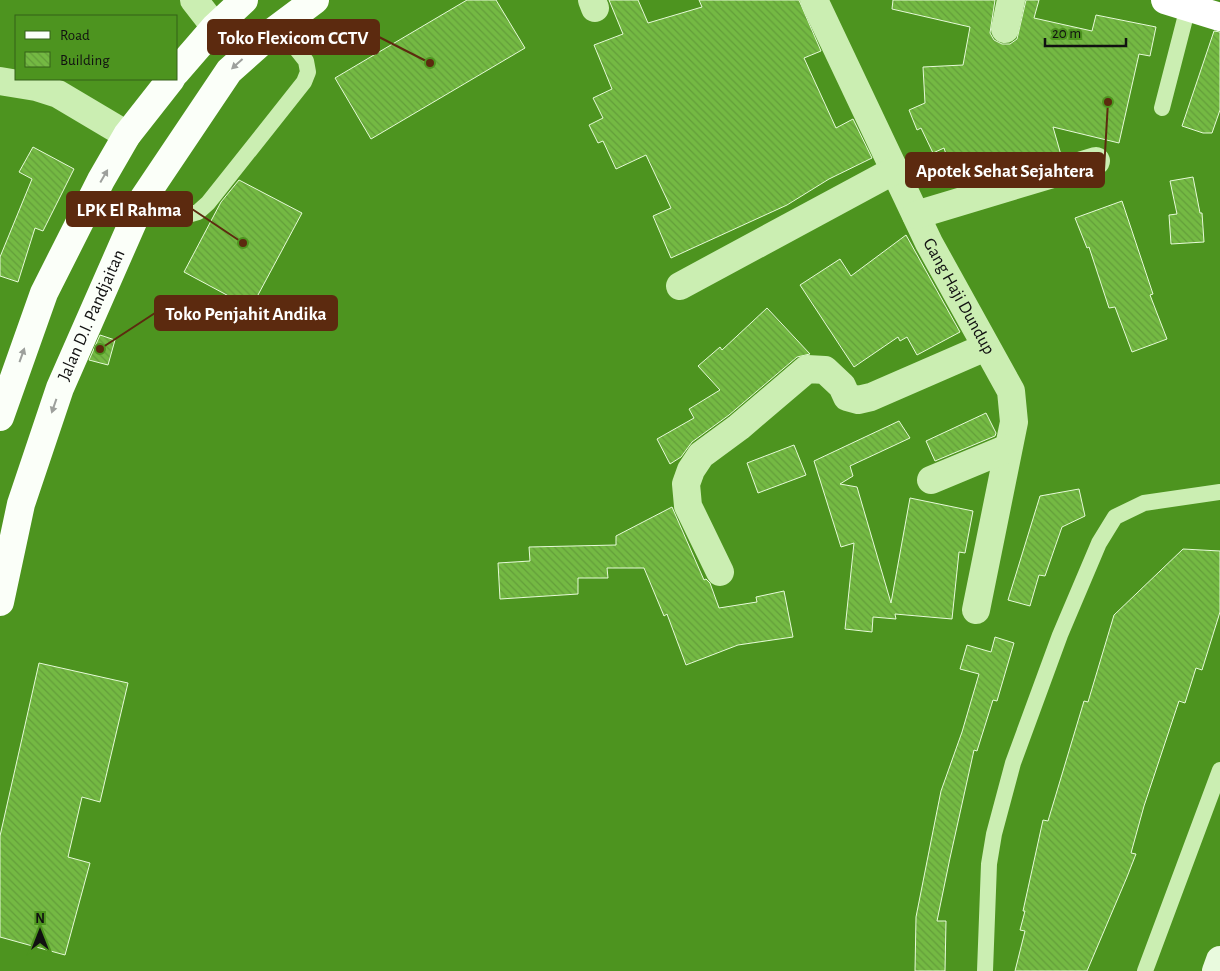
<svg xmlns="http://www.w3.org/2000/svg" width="1220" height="971" font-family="'Alegreya Sans',sans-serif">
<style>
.building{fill:url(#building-back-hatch);stroke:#e6fad8}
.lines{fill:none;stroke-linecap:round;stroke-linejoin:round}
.lane{stroke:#cbeeb2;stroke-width:16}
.street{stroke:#cbeeb2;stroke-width:28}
.secondary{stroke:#e9fade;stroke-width:28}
.primary{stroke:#fbfff9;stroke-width:28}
.highway{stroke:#fff;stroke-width:28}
.oneway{fill:#9da09c}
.labels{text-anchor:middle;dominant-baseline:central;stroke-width:4;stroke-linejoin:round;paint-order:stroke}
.street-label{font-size:18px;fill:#111;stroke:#4d941f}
.leader{fill:none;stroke:#5c2a0f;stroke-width:2}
.callout-dot{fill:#5c2a0f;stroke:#4d941f;stroke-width:2}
.callout{fill:#5c2a0f;stroke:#5c2a0f;stroke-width:2}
.callout-label{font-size:19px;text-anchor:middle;font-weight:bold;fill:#fff}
</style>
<defs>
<pattern id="building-back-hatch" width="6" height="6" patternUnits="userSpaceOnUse" patternTransform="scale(1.25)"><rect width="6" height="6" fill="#74b943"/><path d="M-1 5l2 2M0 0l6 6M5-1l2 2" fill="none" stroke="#639e3a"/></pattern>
</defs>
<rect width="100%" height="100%" fill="#4d941f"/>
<path class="building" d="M 467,0 L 496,0 L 525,48 L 371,139 L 335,78 Z
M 609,0 L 638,0 L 648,23 L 702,7 L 699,0 L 799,0 L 821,51 L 804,58 L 836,128 L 853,119 L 872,158 L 829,179 L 787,205 L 671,258 L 653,216 L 671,208 L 646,155 L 616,169 L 603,141 L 598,143 L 589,125 L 603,118 L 593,98 L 612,89 L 594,45 L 623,34 Z
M 893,0 L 995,0 L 990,33 L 994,40 L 1002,44 L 1010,44 L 1017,39 L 1026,0 L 1039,0 L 1034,18 L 1092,31 L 1096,15 L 1156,27 L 1150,56 L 1139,54 L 1119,143 L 1053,127 L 1061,155 L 1006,172 L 1005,167 L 955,182 L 944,148 L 933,153 L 921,128 L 917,130 L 909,110 L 925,103 L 923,67 L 963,65 L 970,27 L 892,9 Z
M 1214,31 L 1220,32 L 1220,110 L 1212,133 L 1203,133 L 1182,126 Z
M 33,147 L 74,169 L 43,231 L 35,228 L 18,282 L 0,276 L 0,257 L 32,179 L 19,172 Z
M 1193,177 L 1200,213 L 1202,213 L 1204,242 L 1171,244 L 1169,215 L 1177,214 L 1170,181 Z
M 239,180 L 302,213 L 251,308 L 184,272 L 221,202 Z
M 1122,201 L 1153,294 L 1150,295 L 1167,339 L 1132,352 L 1115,307 L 1109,308 L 1089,247 L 1087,248 L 1075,218 Z
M 906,235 L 960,332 L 917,355 L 907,337 L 900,341 L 898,337 L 854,367 L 800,285 L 840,259 L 851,276 Z
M 767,308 L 810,354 L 797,357 L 729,415 L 692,442 L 681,457 L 670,464 L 657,439 L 694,418 L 689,409 L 720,390 L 698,366 L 720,347 L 722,350 Z
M 100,335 L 115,340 L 108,365 L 89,360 Z
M 986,413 L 996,433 L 995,436 L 935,461 L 926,441 Z
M 899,421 L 910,438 L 850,466 L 853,476 L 840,484 L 857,487 L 891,603 L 910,498 L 973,511 L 965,553 L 959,552 L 952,619 L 895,614 L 896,619 L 873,617 L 872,632 L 845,629 L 854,543 L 841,547 L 814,461 Z
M 794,445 L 806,475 L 758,493 L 747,463 Z
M 1079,489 L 1085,516 L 1062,527 L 1045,576 L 1039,575 L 1030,606 L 1008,600 L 1040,496 Z
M 672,507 L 704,580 L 706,579 L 710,583 L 719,608 L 757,602 L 756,597 L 784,591 L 793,637 L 738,645 L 686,665 L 667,614 L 664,616 L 644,568 L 607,568 L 608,578 L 578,578 L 578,594 L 500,599 L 498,563 L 530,561 L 529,547 L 616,545 L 616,536 Z
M 1183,549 L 1220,551 L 1220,612 L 1202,670 L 1196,668 L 1185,703 L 1179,701 L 1144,806 L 1131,853 L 1136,854 L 1127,877 L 1087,971 L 1015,971 L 1025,931 L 1020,930 L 1025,911 L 1023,911 L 1043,820 L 1048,821 L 1084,701 L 1088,702 L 1114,615 Z
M 995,637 L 1014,643 L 997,701 L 993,700 L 977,751 L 974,750 L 950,858 L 937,921 L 946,921 L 945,971 L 915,971 L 916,917 L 936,816 L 941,791 L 962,732 L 979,674 L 960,669 L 967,645 L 991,652 Z
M 39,663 L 128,683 L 100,802 L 82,797 L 68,857 L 90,863 L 65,955 L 0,937 L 0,836 Z"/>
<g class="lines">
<path class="lane" d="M 1162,108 L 1188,7
M 143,199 L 181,217 L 198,212 L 208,203 L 304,82 L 308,72 L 306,61 L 279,27
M 985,971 L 989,864 L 994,834 L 1013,763 L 1060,635 L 1099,543 L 1115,517 L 1144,503 L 1220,492
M 1145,971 L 1220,770"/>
<g class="street">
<path d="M 194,0 L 215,27"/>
<path d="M 592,0 L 595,8"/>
<path id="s1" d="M 814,0 L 929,243 L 1011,391 L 1014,422 L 976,610"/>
<path d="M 1005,29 L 1011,0"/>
<path d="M 0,81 L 36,87 L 58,94 L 127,135"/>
<path d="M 916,215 L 1096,161"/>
<path d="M 680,286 L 895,170"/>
<path d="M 931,480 L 1008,448"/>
<path d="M 720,572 L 688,506 L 686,484 L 691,470 L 701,455 L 739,427 L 807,369 L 825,370 L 842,386 L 847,397 L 858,400 L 871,397 L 986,347"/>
</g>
<path class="secondary" d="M 1216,971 L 1220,960"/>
<g class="primary">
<path d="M 176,72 L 215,27 L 244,0"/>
<path d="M 0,417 L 44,293 L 101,180 L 127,135 L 171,79"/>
<path id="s2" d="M 0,602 L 21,504 L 60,388 L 143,199 L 229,71 L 275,30 L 315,0"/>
</g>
<path class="highway" d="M 1165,0 L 1220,17"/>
</g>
<defs><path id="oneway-solid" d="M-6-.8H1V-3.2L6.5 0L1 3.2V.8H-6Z" transform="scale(1.25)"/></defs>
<g class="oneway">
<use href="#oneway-solid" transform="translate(237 64) rotate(138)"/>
<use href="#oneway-solid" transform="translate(104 176) rotate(-60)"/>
<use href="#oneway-solid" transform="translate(22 355) rotate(-70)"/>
<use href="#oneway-solid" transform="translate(54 406) rotate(109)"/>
</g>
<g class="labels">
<g class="street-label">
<text stroke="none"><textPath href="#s1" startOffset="330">Gang Haji Dundup</textPath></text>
<text stroke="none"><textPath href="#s2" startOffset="302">Jalan D.I. Pandjaitan</textPath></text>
</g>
</g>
<path class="leader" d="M430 63L379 37M1108 102L1104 170M243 243L192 209M100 349L155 313"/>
<g class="callout-dot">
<circle cx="430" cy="63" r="5"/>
<circle cx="1108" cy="102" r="5"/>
<circle cx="243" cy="243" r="5"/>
<circle cx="100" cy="349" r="5"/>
</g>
<g class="callout">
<rect x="208" y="20" width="171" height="34" rx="5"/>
<rect x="906" y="153" width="198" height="34" rx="5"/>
<rect x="67" y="192" width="125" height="34" rx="5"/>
<rect x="155" y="296" width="182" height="34" rx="5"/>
</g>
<g class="callout-label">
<text x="293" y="44">Toko Flexicom CCTV</text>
<text x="1005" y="177">Apotek Sehat Sejahtera</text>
<text x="129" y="216">LPK El Rahma</text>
<text x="246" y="320">Toko Penjahit Andika</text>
</g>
<rect x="15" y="15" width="162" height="65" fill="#4d941f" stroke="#356019"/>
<rect x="25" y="31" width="25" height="8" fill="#fbfff9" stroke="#356019"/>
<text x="60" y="40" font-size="15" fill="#111111">Road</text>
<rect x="25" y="52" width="25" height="15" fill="url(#building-back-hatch)" stroke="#356019"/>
<text x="60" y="65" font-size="15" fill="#111111">Building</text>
<g transform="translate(40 931)" stroke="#4d941f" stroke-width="4" paint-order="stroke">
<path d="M0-4L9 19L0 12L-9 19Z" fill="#111111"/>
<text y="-8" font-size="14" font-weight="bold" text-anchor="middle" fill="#111111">N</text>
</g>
<path d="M1045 38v8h81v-8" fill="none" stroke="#111111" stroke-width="2.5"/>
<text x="1052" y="38" font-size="15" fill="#111111" stroke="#4d941f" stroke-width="4" paint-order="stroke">20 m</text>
</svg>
